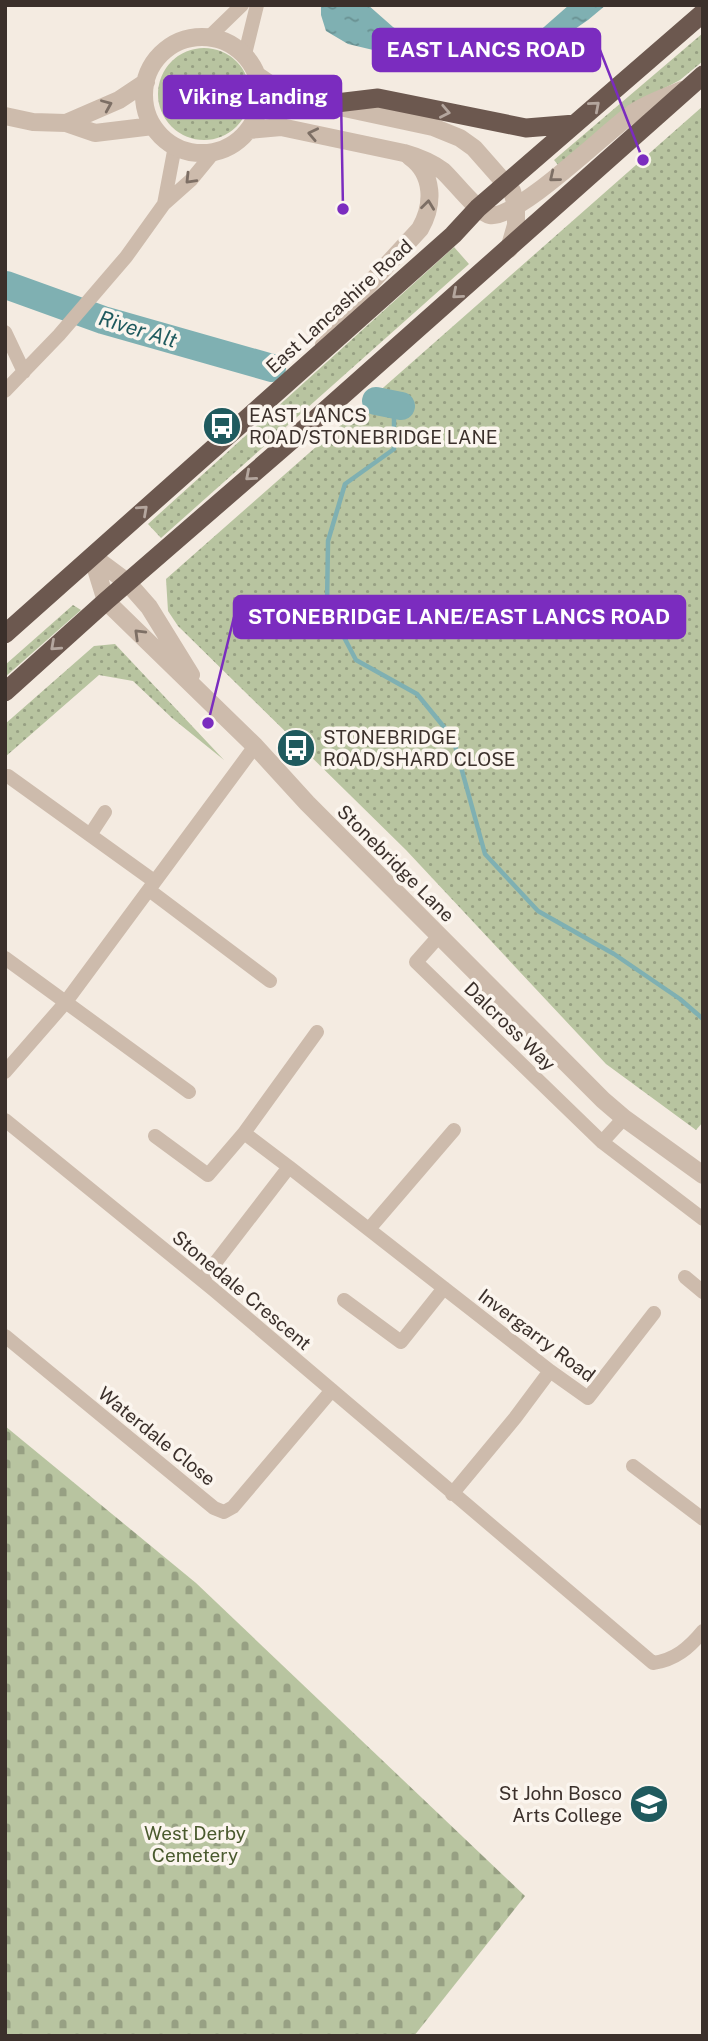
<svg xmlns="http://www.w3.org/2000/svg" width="708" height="2041" font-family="'Public Sans',sans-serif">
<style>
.grass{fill:url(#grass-dots)}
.cemetery{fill:url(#cemetery-stones)}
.water{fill:url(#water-ripples)}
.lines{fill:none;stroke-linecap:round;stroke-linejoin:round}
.stream{stroke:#7fb0b2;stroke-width:4.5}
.river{stroke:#7fb0b2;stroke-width:28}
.minor{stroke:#cdbbac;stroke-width:14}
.tertiary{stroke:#cdbbac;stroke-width:18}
.trunk{stroke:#6c584f;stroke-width:19}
.oneway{stroke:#7d6f65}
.oneway2{stroke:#b4a69e}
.labels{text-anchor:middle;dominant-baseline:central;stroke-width:7;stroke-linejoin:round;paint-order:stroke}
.street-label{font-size:19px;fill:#3b302b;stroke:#fbf5ee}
.poi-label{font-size:19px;fill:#3b302b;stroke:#fbf5ee;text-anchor:start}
.park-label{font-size:19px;fill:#4a5a2e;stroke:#fbf5ee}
.water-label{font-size:21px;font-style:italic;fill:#1f5a5e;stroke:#fbf5ee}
.leader{fill:none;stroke:#7b2cbf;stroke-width:2.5}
.callout-dot{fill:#7b2cbf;stroke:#fbf5ee;stroke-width:2.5}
.callout{fill:#7b2cbf;stroke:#7b2cbf;stroke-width:2.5}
.callout-label{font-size:21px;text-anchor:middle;font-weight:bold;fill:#fff}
</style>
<defs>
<pattern id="grass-dots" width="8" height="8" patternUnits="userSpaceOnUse" patternTransform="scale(1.75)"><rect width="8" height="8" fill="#b8c4a0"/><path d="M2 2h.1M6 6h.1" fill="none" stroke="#97a083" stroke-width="1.8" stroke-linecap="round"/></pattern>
<pattern id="cemetery-stones" width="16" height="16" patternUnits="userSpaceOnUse" patternTransform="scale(1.75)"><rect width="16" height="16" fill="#b8c4a0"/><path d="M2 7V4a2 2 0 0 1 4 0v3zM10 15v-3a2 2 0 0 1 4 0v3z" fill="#97a083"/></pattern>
<pattern id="water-ripples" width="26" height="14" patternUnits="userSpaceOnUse" patternTransform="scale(1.75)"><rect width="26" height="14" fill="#7fb0b2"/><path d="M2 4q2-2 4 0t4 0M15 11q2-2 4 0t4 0" fill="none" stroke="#699091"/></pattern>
</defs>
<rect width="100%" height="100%" fill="#f4ebe1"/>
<path class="grass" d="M 703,33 L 703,61 L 680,80 L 637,103 L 558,165 L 554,160 Z
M158 94a46 46 0 1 1 92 0a46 46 0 1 1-92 0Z
M 703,106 L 703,1122 L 696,1130 L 606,1064 L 406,850 L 178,626 L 168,611 L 166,579 Z
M 454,247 L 469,264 L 161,538 L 148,524 Z
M 73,605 L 81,610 L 5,677 L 5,665 Z
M 115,644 L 224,760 L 172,718 L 133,681 L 99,675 L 5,757 L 5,724 L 94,646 Z"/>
<path class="cemetery" d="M 5,1426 L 196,1583 L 525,1896 L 414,2036 L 5,2036 Z"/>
<path class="water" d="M 321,5 L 368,5 L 393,27 L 417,42 L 480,54 L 512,48 L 536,34 L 569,5 L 606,5 L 588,20 L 530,60 L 506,71 L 390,54 L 348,44 L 326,31 L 321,15 Z"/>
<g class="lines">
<path class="stream" d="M 394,405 L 394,449 L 345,484 L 328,541 L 327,605 L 356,660 L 417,694 L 453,738 L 485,854 L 538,911 L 614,954 L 680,999 L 703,1019"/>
<path class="river" d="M 6,285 L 103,320 L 272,368
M 376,401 L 401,406"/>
<path class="minor" d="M 209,37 L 242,5
M 245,54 L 257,5
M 164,204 L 175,146
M 5,332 L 24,372
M 5,391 L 59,335 L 126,257 L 164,204 L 191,180 L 214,152
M 8,776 L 154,881
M 90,835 L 105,812
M 149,890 L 270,981
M 439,936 L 416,962 L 602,1142 L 703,1219
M 5,958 L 189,1092
M 5,1072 L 65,1003 L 255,746
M 5,1120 L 214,1290 L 653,1663 C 675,1660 689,1648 703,1631
M 244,1133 L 317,1032
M 155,1136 L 208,1175 L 244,1133 L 289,1167
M 602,1142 L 624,1118
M 369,1229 L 454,1130
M 685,1277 L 703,1292
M 202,1280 L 289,1167 L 550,1371 L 588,1398 L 654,1313
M 344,1300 L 401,1342 L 444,1288
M 5,1336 L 214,1508 L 224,1512 L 233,1507 L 332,1390
M 633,1466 L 703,1519
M 452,1494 L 515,1418 L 550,1371"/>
<path class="tertiary" d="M144 95a58 58 0 1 1 116 0a58 58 0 1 1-116 0Z
M 258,76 L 274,87 L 307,100 L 433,127 L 460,138 L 474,148 L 512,191 L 516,206 L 516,225 L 509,249
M 5,116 L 33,122 L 66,123 L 95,133 L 153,126
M 66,123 L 119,100 L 146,82
M 249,130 L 281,127 L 404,153 C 418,157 431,162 443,171 C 453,180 478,213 490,215 C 517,220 607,131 633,113 C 647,103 666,97 682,90
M 324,344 L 353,302 L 420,229 C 434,205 434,174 410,157
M 92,556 L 106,601 L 255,746 L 307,803 L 603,1100 L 624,1118 L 703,1175
M 92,556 L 127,582 L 149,607 L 191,675"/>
<path class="trunk" d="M 328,104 L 378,98 L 526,128 L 575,124
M 5,634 L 453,235 L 478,208 L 703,13
M 5,692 L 106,601 L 309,425 L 703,75"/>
</g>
<defs><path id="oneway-chevron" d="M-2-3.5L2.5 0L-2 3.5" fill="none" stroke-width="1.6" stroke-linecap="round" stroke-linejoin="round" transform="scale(1.75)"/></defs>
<g class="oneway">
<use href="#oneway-chevron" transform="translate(107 105) rotate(-23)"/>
<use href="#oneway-chevron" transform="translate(313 134) rotate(-168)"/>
<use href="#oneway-chevron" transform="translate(554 177) rotate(141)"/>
<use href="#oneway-chevron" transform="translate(190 179) rotate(134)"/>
<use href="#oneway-chevron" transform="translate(428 205) rotate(-83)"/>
<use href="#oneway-chevron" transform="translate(139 634) rotate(-136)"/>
</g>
<g class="oneway2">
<use href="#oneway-chevron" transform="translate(595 106) rotate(-41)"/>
<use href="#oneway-chevron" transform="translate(445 112) rotate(11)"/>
<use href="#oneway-chevron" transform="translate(457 294) rotate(139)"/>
<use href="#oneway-chevron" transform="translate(250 476) rotate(139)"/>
<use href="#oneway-chevron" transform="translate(143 510) rotate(-42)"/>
<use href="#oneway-chevron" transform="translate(55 646) rotate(138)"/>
</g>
<defs>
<g id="bus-disc" transform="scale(2.0125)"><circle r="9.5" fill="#1f5a5e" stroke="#fbf5ee"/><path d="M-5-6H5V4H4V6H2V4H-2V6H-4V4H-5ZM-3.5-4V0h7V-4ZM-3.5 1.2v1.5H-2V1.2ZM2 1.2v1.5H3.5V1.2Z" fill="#fff"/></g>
<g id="school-disc" transform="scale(2.0125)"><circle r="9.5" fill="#1f5a5e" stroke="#fbf5ee"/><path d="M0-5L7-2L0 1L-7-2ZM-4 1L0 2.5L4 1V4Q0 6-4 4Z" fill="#fff"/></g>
</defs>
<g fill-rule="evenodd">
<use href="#bus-disc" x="222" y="426"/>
<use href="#bus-disc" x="296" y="748"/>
<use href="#school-disc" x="649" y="1804"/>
</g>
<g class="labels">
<g class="street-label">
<text transform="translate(339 306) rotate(-42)">East Lancashire Road</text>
<text transform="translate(396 863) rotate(45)">Stonebridge Lane</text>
<text transform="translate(510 1026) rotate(44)">Dalcross Way</text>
<text transform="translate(242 1290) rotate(40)">Stonedale Crescent</text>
<text transform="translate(537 1335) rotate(37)">Invergarry Road</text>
<text transform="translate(157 1436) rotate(39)">Waterdale Close</text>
</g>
<g class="poi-label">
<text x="249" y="415">EAST LANCS<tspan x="249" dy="22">ROAD/STONEBRIDGE LANE</tspan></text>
<text x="323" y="737">STONEBRIDGE<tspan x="323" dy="22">ROAD/SHARD CLOSE</tspan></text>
<text x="622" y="1793" text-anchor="end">St John Bosco<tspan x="622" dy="22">Arts College</tspan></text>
</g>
<g class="park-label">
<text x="195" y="1833">West Derby<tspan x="195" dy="22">Cemetery</tspan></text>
</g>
<g class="water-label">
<text transform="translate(138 329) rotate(17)">River Alt</text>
</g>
</g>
<path class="leader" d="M643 160L600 50M343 209L341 97M208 723L234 617"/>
<g class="callout-dot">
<circle cx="643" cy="160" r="7"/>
<circle cx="343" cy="209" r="7"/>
<circle cx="208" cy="723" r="7"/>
</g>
<g class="callout">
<rect x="373" y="29" width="227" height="42" rx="7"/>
<rect x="164" y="76" width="177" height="42" rx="7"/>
<rect x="234" y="596" width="451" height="42" rx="7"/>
</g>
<g class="callout-label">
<text x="486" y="57">EAST LANCS ROAD</text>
<text x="253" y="104">Viking Landing</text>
<text x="459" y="624">STONEBRIDGE LANE/EAST LANCS ROAD</text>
</g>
<rect width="708" height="2041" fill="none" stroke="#3b302b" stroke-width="14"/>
</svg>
